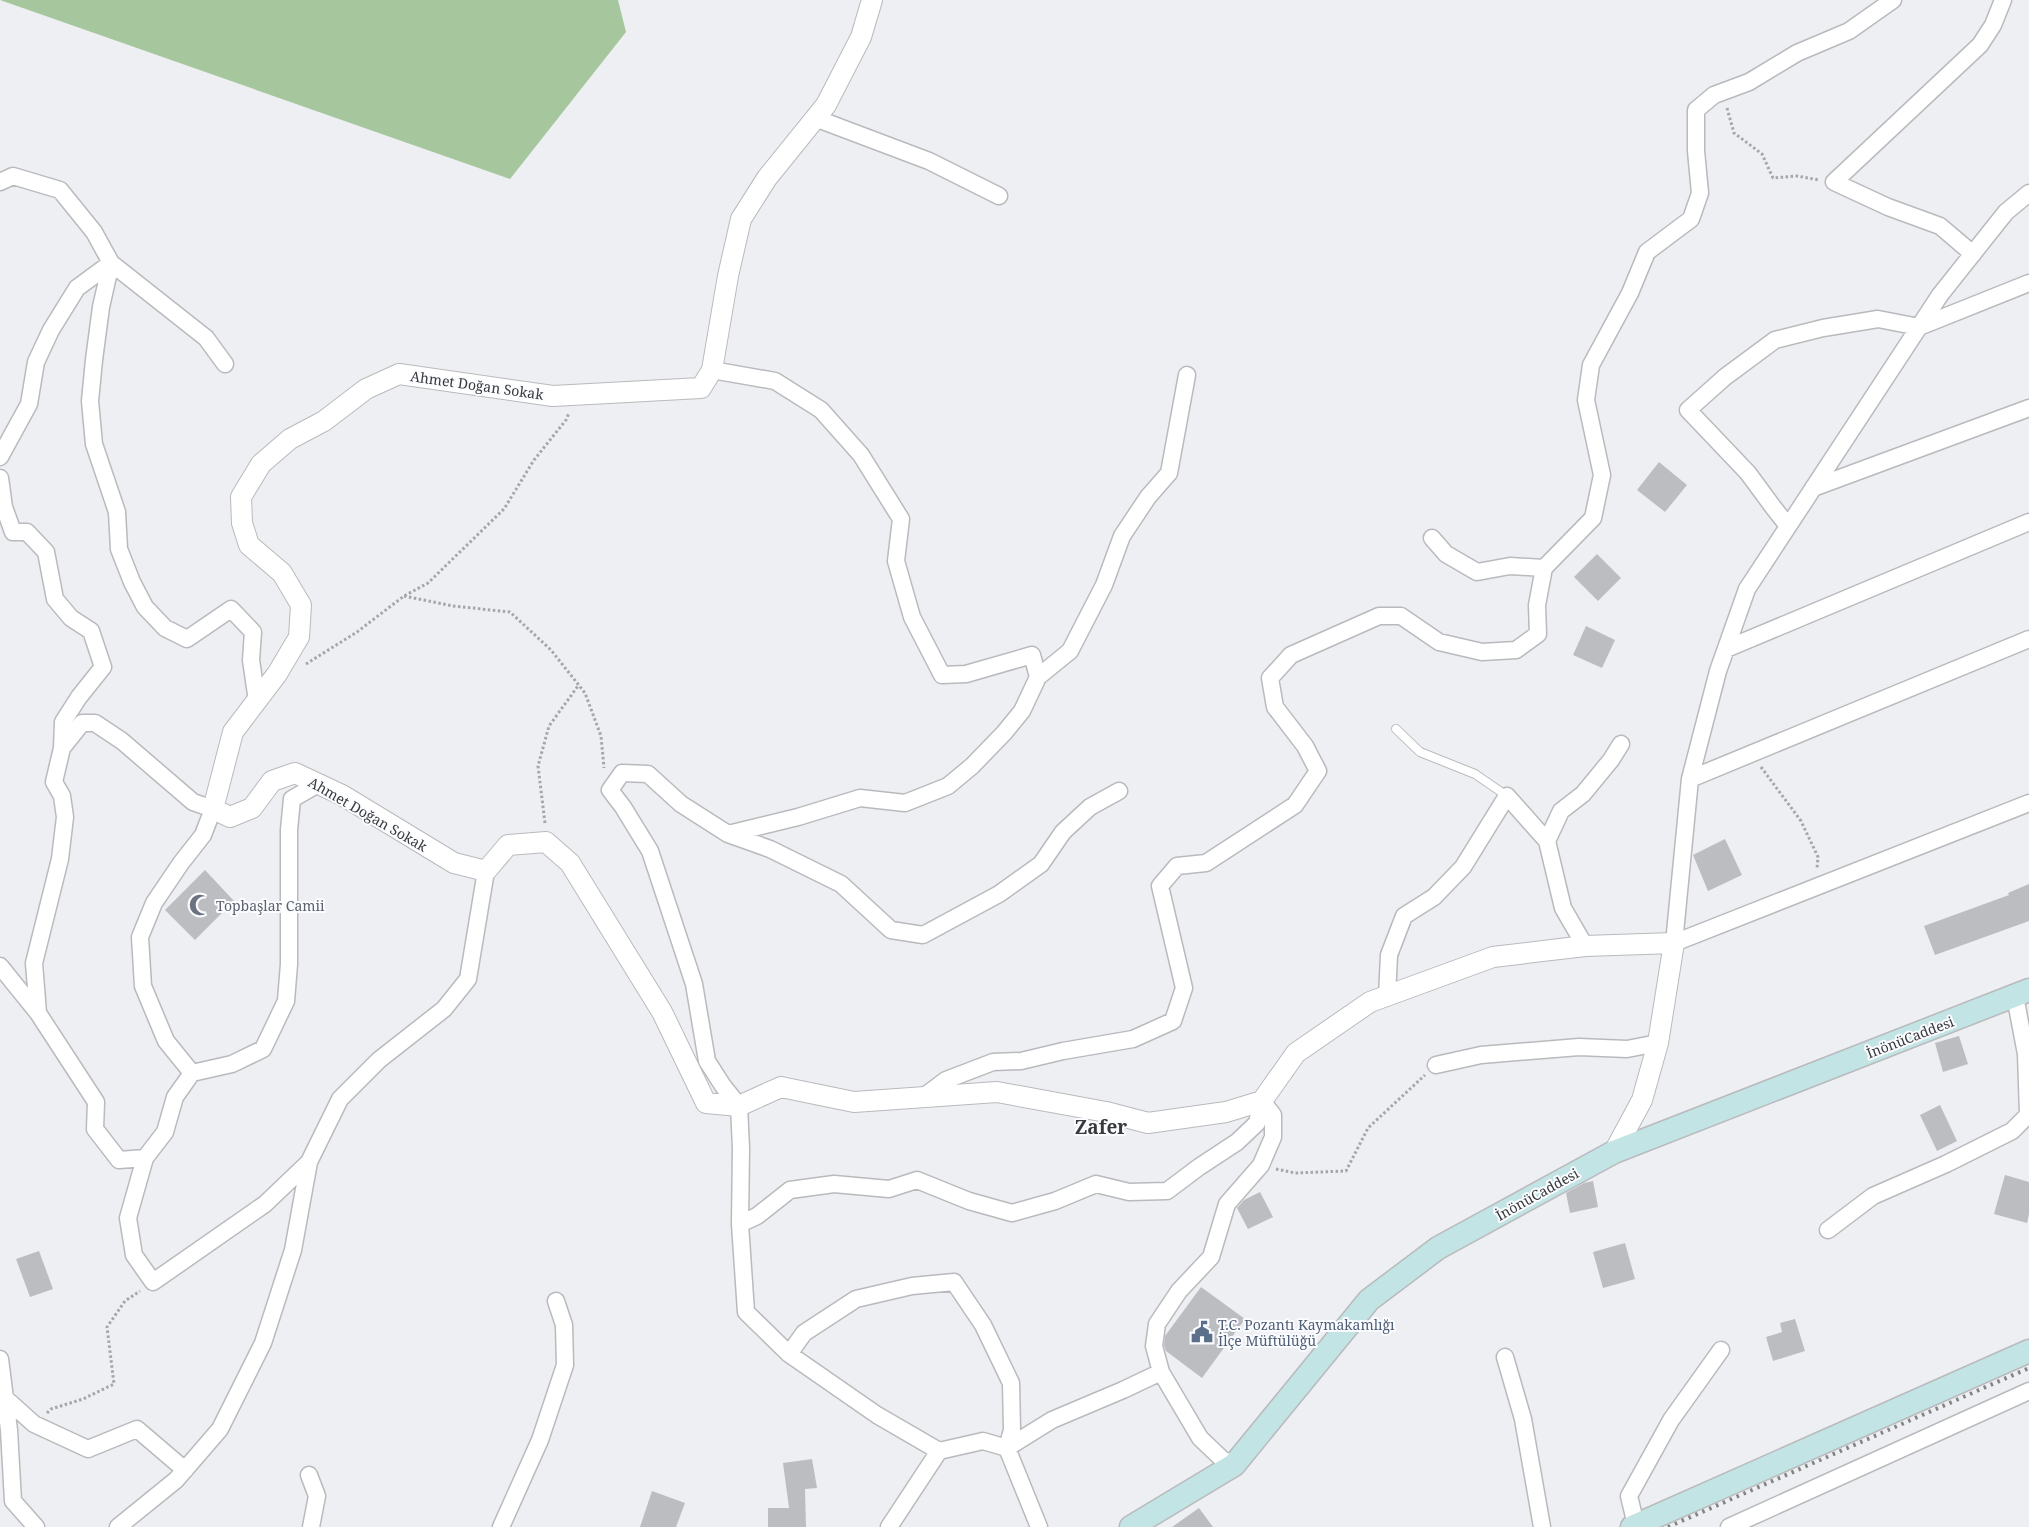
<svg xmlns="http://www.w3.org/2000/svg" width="2029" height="1527" font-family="'Noto Serif',serif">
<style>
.green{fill:#a6c79e}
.building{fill:#bcbdc0}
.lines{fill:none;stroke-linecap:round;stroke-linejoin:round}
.service-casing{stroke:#b9babd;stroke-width:10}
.minor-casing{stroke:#b9babd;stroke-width:19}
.tertiary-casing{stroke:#b9babd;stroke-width:22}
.secondary-casing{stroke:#b9babd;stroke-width:25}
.path{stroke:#a5a6a8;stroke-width:3;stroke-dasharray:2.5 2.5;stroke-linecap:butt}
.service{stroke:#fff;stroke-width:8}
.minor{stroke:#fff;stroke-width:16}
.tertiary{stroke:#fff;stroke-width:20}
.secondary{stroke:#c2e4e4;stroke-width:22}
.rail{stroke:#828384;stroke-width:4;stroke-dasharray:2.5 5;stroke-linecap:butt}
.labels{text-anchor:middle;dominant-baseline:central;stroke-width:4;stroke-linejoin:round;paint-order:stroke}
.street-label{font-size:14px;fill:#38393a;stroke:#fbfcff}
.worship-label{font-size:14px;fill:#5b616d;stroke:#fbfcff;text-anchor:start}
.service-label{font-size:14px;fill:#4e5e75;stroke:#fbfcff;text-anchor:start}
.district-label{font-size:19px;font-weight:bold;fill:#38393a;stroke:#fbfcff}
</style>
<rect width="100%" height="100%" fill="#eeeff2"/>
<path class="green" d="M 0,0 L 618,0 L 626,32 L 510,179 Z"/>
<path class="building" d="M 1659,462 L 1687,485 L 1665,512 L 1637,490 Z
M 1597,554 L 1621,578 L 1598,601 L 1574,577 Z
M 1586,626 L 1615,640 L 1602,668 L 1573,655 Z
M 1725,839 L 1742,875 L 1708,891 L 1693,855 Z
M 205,870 L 234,901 L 195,940 L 165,910 Z
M 2029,884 L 2029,921 L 1935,955 L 1924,926 L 2009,895 L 2008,893 Z
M 1959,1036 L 1968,1064 L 1943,1072 L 1935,1043 Z
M 1940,1105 L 1957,1141 L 1937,1151 L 1920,1115 Z
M 2005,1175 L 2029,1182 L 2029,1214 L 2027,1223 L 1994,1214 Z
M 1593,1181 L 1598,1207 L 1570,1213 L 1566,1193 L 1584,1183 Z
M 1260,1192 L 1273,1217 L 1248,1229 L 1237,1208 L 1244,1200 Z
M 1625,1243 L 1635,1279 L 1603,1288 L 1593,1252 Z
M 39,1251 L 53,1289 L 30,1297 L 16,1259 Z
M 1201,1287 L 1245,1319 L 1202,1378 L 1166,1351 L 1164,1345 L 1165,1336 Z
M 1795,1319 L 1805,1351 L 1773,1361 L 1766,1337 L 1782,1332 L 1780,1323 Z
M 812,1459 L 817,1488 L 805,1489 L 806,1527 L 768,1527 L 768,1508 L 789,1508 L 783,1463 Z
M 652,1491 L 685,1503 L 676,1527 L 640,1527 Z
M 1199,1508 L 1213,1527 L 1172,1527 Z"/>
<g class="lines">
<g class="service-casing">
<path id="service" d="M 1396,729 L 1420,752 L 1475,774 L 1507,796"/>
</g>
<g class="minor-casing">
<path id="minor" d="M 815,118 L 929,161 L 999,196
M 0,182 L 13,176 L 60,190 L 94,232 L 111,263 L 101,307 L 94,360 L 90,401 L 94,444 L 117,512 L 119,549 L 132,582 L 145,607 L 165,628 L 187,639 L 231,609 L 253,632 L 251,660 L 257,701
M 2029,193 L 2006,212 L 1940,295 L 1747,589 L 1718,671 L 1690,779 L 1674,943 L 2029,803
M 1973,254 L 1940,226 L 1888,207 L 1834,182 L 1980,45 L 1993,25 L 2003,0
M 712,370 L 775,381 L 821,410 L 861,455 L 901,519 L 896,561 L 912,617 L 942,675 L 966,674 L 1032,655 L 1038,677 L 1022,711 L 1004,733 L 972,766 L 948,786 L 905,803 L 860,798 L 798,817 L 728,834
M 0,457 L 29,404 L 36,362 L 51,330 L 77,288 L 111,263 L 206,338 L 225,364
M 0,478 L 4,507 L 13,532 L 27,532 L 46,552 L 55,599 L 71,618 L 91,631 L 103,667 L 79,697 L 63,722 L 62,748
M 1813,488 L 2029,408
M 1788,526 L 1773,507 L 1748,473 L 1688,410 L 1725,377 L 1775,340 L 1823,328 L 1878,319 L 1919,327 L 2029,283
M 1432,538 L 1446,554 L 1477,572 L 1510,566 L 1544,568
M 1726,649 L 2029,522
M 1038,677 L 1070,651 L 1104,585 L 1122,536 L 1148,497 L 1169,473 L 1187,375
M 1690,779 L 2029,639
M 1547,841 L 1561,811 L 1583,794 L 1611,760 L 1621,744
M 0,966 L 38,1013 L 96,1102 L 95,1129 L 119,1160 L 145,1158 L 165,1132 L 175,1097 L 192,1073 L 232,1064 L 263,1049 L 286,1001 L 289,964 L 289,830 L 292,799 L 318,784
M 1387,996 L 1389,955 L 1404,916 L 1434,897 L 1463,867 L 1507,796 L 1547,841 L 1563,908 L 1585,946
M 38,1013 L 34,963 L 60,859 L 65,817 L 62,796 L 54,782 L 62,748 L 82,723 L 95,723 L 122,741 L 193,802 L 213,809 L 203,835 L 181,863 L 154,903 L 140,937 L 143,986 L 166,1041 L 192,1073
M 1436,1065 L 1481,1055 L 1579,1047 L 1627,1049 L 1658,1043
M 922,1098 L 946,1080 L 993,1062 L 1021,1061 L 1063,1051 L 1133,1039 L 1173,1021 L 1184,988 L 1160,886 L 1177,866 L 1206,863 L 1295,805 L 1318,771 L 1305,746 L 1275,707 L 1270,678 L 1291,655 L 1379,616 L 1401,616 L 1439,642 L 1482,652 L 1516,650 L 1538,634 L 1537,605 L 1544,568 L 1593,518 L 1602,475 L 1586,400 L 1591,365 L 1630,293 L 1647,252 L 1691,219 L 1700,193 L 1696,151 L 1696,110 L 1714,95 L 1749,82 L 1797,53 L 1849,31 L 1893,0
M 145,1158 L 128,1218 L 134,1255 L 153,1282 L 265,1204 L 309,1162
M 740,1224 L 757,1216 L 790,1190 L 834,1184 L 889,1189 L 917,1180 L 969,1201 L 1012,1213 L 1055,1201 L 1096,1184 L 1129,1192 L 1167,1191 L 1199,1167 L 1237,1142 L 1257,1123 L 1262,1101 L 1273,1115 L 1273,1137 L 1261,1165 L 1227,1204 L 1211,1257 L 1179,1291 L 1157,1324 L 1154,1346 L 1161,1372 L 1200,1438 L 1222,1459 L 1234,1465
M 1828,1230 L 1873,1196 L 1946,1164 L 2012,1131 L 2028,1115 L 2026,1054 L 2015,996
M 789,1354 L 804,1333 L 856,1299 L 912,1286 L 954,1282 L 983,1325 L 1011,1383 L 1012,1430 L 1007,1448
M 1505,1357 L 1523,1419 L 1542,1527
M 0,1359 L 9,1430 L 13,1501 L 36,1527
M 5,1398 L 34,1424 L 88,1449 L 137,1429 L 185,1470
M 1007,1448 L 1052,1420 L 1123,1390 L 1161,1372
M 309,1475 L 317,1496 L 311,1527
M 1636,1525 L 1629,1496 L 1671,1420 L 1721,1350
M 118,1527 L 176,1480 L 220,1429 L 263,1343 L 293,1250 L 309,1162 L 340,1099 L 379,1060 L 444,1009 L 468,979 L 486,871
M 501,1527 L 540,1440 L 565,1365 L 564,1325 L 556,1301
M 889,1527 L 939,1451
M 1039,1527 L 1007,1448 L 983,1441 L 939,1451 L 877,1415 L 789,1354 L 746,1312 L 740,1224 L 741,1148 L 739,1106 L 723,1086 L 707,1061 L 694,984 L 650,851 L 623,807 L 610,790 L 622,773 L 648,774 L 681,804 L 728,834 L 770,849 L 841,884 L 891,930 L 923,935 L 999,894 L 1041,864 L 1063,832 L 1090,807 L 1119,791
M 1729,1527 L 2029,1391"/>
</g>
<g class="tertiary-casing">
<path id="tertiary" d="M 872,0 L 861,37 L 826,105 L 767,178 L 741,219 L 728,276 L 712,370 L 701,388 L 553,396 L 399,374 L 366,389 L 324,421 L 290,439 L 261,464 L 241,497 L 242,523 L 249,545 L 282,573 L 301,605 L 299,637 L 277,674 L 233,732 L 213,809 L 230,817 L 252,808 L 272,781 L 295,773 L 342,795 L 454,863 L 486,871 L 508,845 L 546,842 L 570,863 L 662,1012 L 706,1103 L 739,1106 L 781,1087 L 854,1102 L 997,1092 L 1106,1112 L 1148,1123 L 1226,1112 L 1262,1101 L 1296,1053 L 1370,1002 L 1493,957 L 1585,946 L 1674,943 L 1658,1043 L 1642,1100 L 1614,1152"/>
</g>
<g class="secondary-casing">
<path id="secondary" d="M 1131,1527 L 1234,1465 L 1369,1300 L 1438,1248 L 1614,1152 L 2029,990
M 1632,1527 L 2029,1351"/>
</g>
<path class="path" d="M 1727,108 L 1734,133 L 1762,154 L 1773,178 L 1797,176 L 1819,180
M 404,596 L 453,606 L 510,612 L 551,650 L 585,693 L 601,736 L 604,768
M 306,664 L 357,632 L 404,596 L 428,583 L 504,509 L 534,460 L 566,420 L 569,413
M 1761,767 L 1801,821 L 1818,857 L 1817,869
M 545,823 L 538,766 L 549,726 L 578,686
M 1276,1169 L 1295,1173 L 1346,1171 L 1368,1128 L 1425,1075
M 47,1413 L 51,1409 L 83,1399 L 114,1384 L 107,1327 L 125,1301 L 140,1291"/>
<use href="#service" class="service"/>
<use href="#minor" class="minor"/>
<use href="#tertiary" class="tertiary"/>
<use href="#secondary" class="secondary"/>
<path class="rail" d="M 1668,1527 L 2029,1368"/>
</g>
<defs>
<g id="mosque-bare" transform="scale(1.725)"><path d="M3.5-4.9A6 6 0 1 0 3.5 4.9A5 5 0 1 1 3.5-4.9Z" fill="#6b7280" stroke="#fbfcff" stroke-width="2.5" paint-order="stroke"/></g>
<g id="civic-bare" transform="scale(1.725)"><path d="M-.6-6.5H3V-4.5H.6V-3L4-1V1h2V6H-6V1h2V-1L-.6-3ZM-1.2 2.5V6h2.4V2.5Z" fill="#5c6f8a" stroke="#fbfcff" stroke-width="2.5" paint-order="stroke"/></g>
</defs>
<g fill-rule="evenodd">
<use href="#mosque-bare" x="200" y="905"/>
<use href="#civic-bare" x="1202" y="1332"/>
</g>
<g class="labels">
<g class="street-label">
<text transform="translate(477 385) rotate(8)">Ahmet Doğan Sokak</text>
<text transform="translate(368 814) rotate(30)">Ahmet Doğan Sokak</text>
<text transform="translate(1910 1037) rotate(-21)">İnönüCaddesi</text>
<text transform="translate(1537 1194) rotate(-29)">İnönüCaddesi</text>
</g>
<g class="worship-label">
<text x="216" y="905">Topbaşlar Camii</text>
</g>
<g class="service-label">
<text x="1218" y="1324">T.C. Pozantı Kaymakamlığı<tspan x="1218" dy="16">İlçe Müftülüğü</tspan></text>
</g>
<g class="district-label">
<text x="1101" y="1127">Zafer</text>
</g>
</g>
</svg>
